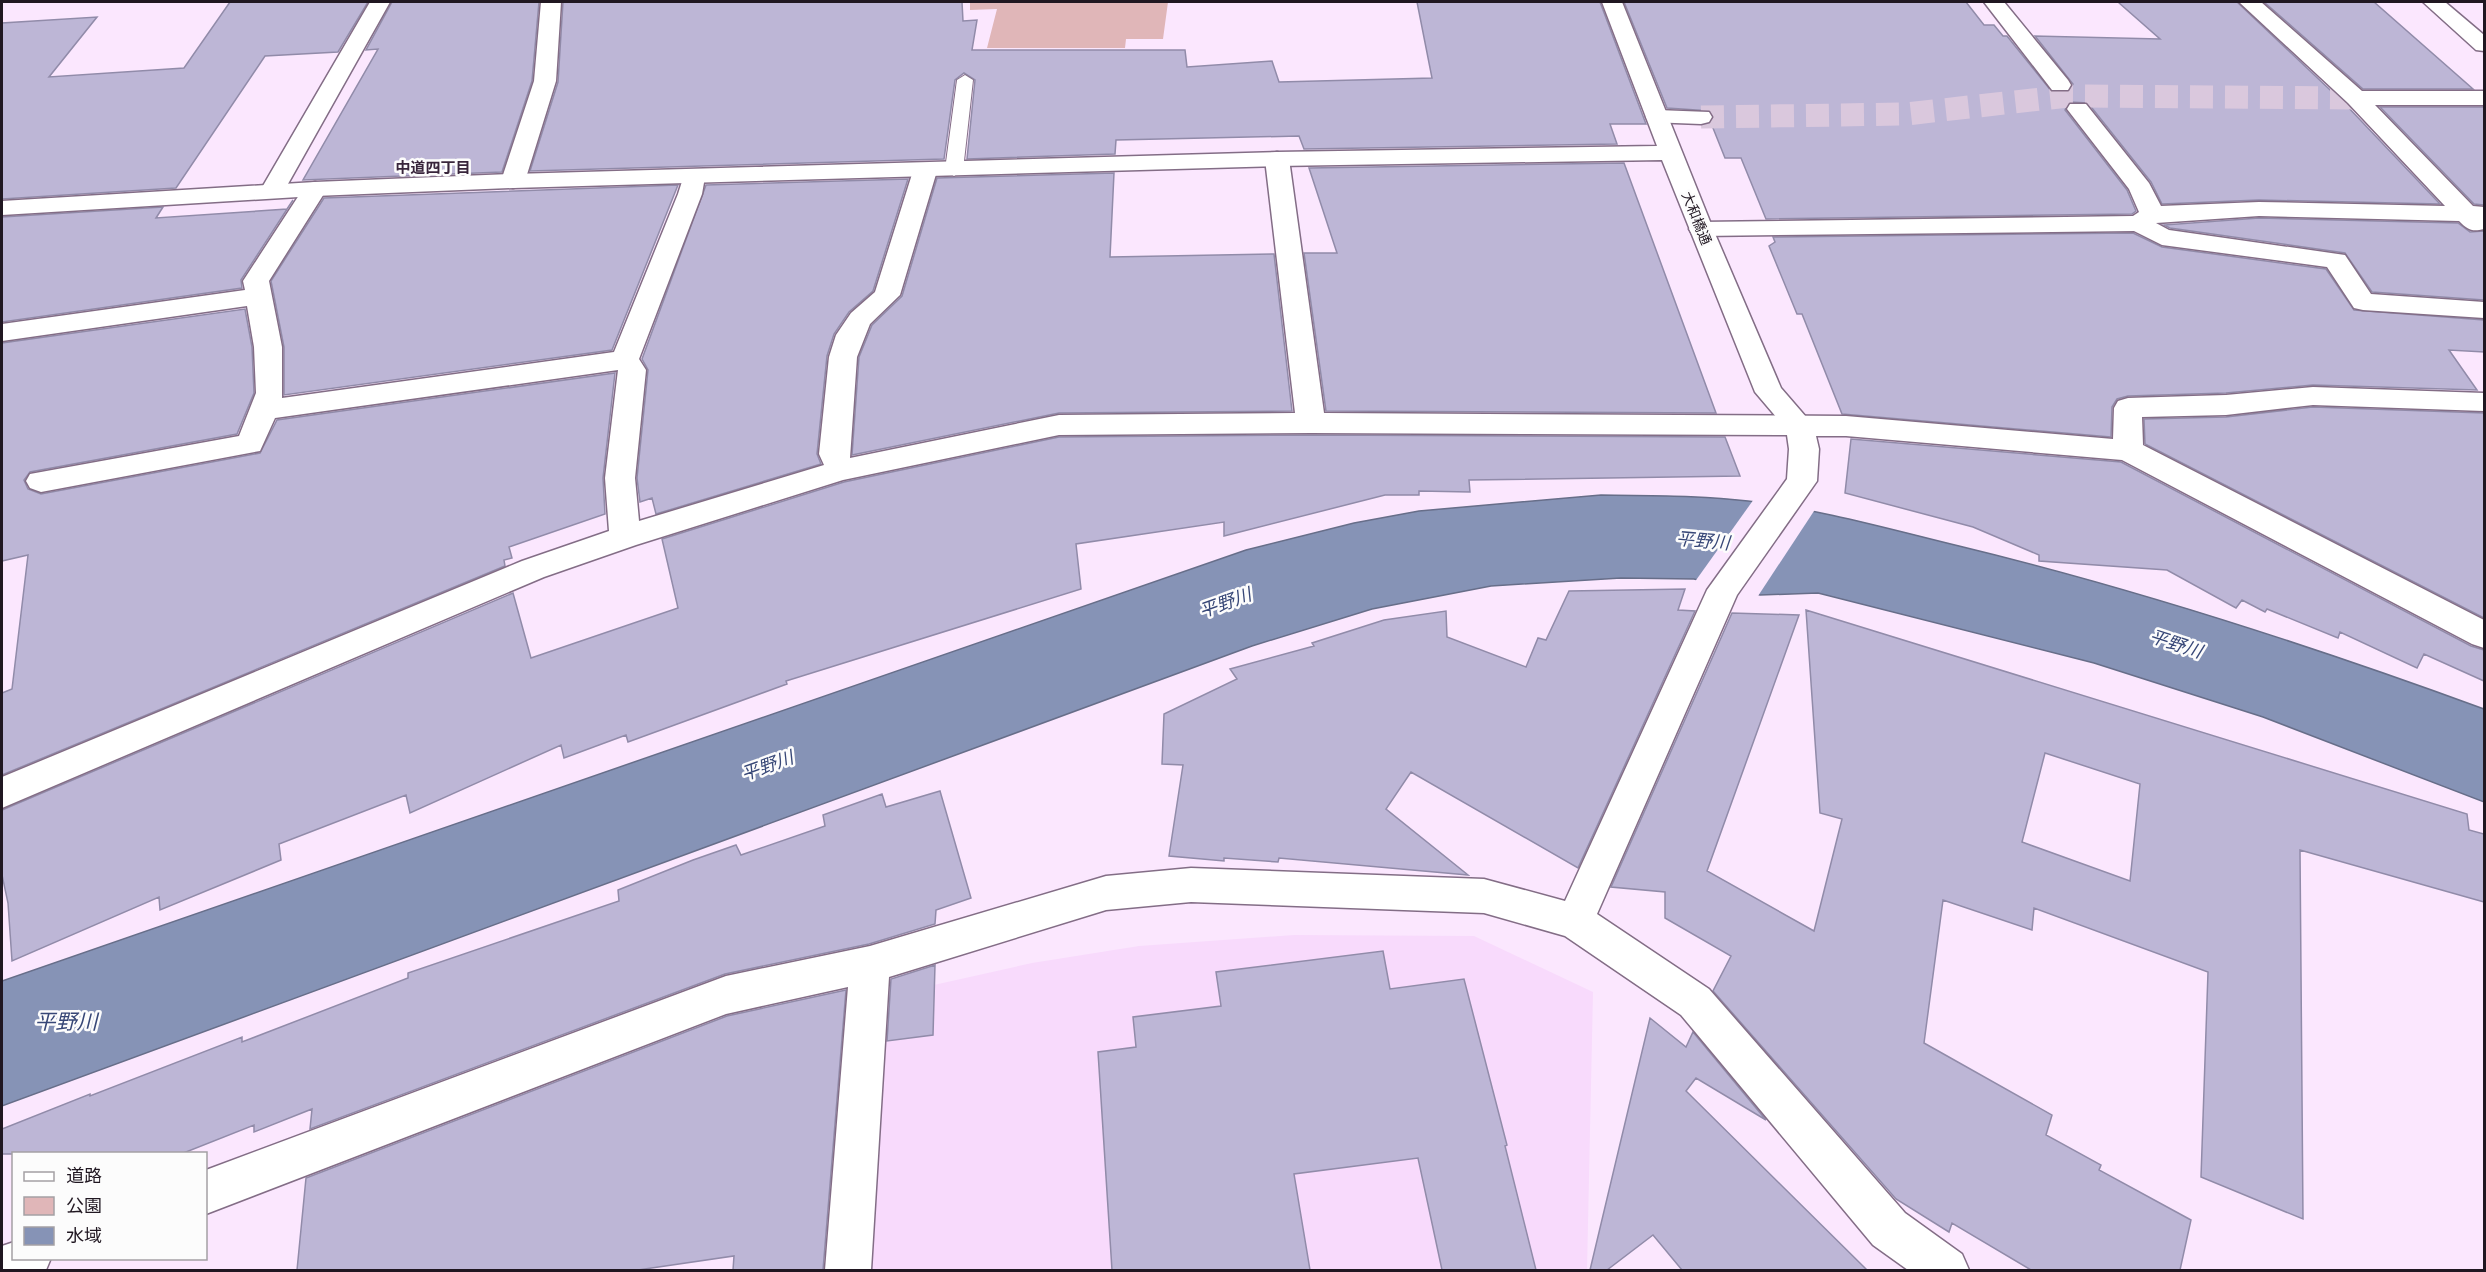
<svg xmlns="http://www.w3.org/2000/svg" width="2486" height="1272" font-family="'Exo 2','Noto Sans JP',sans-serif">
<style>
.built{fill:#f8dafc}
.green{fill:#e0b6b8}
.water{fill:#8693b6;stroke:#676e89;stroke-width:1.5}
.pier{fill:#fbe7fe}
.building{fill:#bdb6d6;stroke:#918ba9;stroke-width:1.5;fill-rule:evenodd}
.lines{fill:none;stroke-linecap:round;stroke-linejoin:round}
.street-tunnel{stroke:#dac8dd;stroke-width:23;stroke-dasharray:23 12;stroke-linecap:butt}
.lane-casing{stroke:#836d86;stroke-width:2}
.street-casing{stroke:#836d86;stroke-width:3}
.secondary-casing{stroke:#836d86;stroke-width:3}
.lane{fill:#fff;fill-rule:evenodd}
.street{fill:#fff;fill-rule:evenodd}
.secondary{fill:#fff;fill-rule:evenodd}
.labels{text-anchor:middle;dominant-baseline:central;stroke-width:5;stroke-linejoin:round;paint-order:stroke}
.far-street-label{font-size:14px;fill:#201721;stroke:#fcfcfc}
.far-neighbourhood-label{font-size:15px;font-weight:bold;fill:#38253b;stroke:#fcfcfc}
.water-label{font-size:18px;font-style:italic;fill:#374777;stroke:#fcfcfc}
.near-water-label{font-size:21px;font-style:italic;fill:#374777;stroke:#fcfcfc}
</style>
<rect width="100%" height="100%" fill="#fbe7fe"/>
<path class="built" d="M 1294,935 L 1474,936 L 1593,992 L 1587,1270 L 871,1270 L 889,995 L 1032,963 L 1139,946 Z"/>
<path class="green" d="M 970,2 L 1168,2 L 1163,39 L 1126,39 L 1125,48 L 987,48 L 997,9 L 970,10 Z"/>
<path class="water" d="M 1601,495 C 1650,496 1699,495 1748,501 C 1819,509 1889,529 1959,546 C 2137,589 2312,646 2484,709 L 2484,802 L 2263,717 L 2094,663 L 1818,593 L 1760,595 L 1694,579 L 1621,578 L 1491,586 L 1372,609 L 1252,646 L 2,1106 L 2,981 L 1246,550 L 1354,523 L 1419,511 Z"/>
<path class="pier" d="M 1754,499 L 1816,508 L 1758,596 L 1694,583 Z"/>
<path class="building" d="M 230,2 L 368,2 L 338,52 L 265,56 L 176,188 L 2,199 L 2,23 L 97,17 L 49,77 L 184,68 Z
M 392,2 L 539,2 L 532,81 L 502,172 L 303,180 L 378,49 L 366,50 Z
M 563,2 L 962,2 L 963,21 L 977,20 L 972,50 L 1185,50 L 1187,67 L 1272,61 L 1279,82 L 1432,78 L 1417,2 L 1600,2 L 1646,124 L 1610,124 L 1617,144 L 1304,149 L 1299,136 L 1116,140 L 1115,154 L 967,159 L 975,80 L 964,73 L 955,80 L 944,159 L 530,171 L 558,82 Z
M 1624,2 L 1966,2 L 1984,25 L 1994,25 L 2003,36 L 2007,36 L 2052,92 L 2068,92 L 2073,84 L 2035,36 L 2160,39 L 2118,2 L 2237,2 L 2346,105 L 2440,204 L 2259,200 L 2162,204 L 2151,182 L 2088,103 L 2070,102 L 2065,110 L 2127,190 L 2136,211 L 2132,214 L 1766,219 L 1741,158 L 1725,158 L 1711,123 L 1714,116 L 1711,111 L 1667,108 Z
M 2264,2 L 2374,2 L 2473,89 L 2363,89 Z
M 2380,107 L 2484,107 L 2484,205 L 2474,204 Z
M 1624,163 L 1716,413 L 1326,411 L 1304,253 L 1337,253 L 1309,168 Z
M 1114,173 L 1110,257 L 1274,254 L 1292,411 L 1059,413 L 852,455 L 859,357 L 872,325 L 902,296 L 937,178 Z
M 908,179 L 873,291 L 849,312 L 834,334 L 827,356 L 817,454 L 821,464 L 656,514 L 652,498 L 640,502 L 637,478 L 648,370 L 642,359 L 706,185 Z
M 678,185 L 612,350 L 284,395 L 284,347 L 271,281 L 324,198 Z
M 293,200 L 241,280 L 242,288 L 2,322 L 2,217 L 163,207 L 156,218 L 287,209 Z
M 2259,218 L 2458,223 L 2470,232 L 2484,231 L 2484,300 L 2372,292 L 2345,253 L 2170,228 L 2164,225 Z
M 2133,233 L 2162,247 L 2326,269 L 2354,310 L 2484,320 L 2484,352 L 2449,350 L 2477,390 L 2313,385 L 2226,393 L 2128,396 L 2117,399 L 2112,407 L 2111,437 L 1842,414 L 1802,314 L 1797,314 L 1769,246 L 1775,242 L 1773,237 Z
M 245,309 L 252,347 L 254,393 L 237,434 L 30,472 L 24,480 L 28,489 L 41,494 L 260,453 L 277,420 L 615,373 L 603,478 L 605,514 L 509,547 L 512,558 L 504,560 L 505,566 L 2,775 L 2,693 L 12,689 L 28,555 L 2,561 L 2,343 Z
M 2313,407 L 2484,413 L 2484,618 L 2145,444 L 2144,419 L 2226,417 Z
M 1311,435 L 1725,437 L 1740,476 L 1469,480 L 1470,492 L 1419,491 L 1419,495 L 1385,495 L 1224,536 L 1224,522 L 1076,544 L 1081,589 L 786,681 L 787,684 L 628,742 L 626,735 L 564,758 L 561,745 L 410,813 L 406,795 L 279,844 L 281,860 L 160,910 L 159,897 L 12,961 L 8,903 L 2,875 L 2,810 L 513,593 L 531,658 L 678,608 L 662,539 L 844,482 L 1059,437 Z
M 1851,439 L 2121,462 L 2471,646 L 2484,650 L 2484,681 L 2424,654 L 2417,668 L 2340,632 L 2338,638 L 2267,609 L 2265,612 L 2242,600 L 2236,608 L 2167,570 L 2039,561 L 2039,555 L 1973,527 L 1845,493 Z
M 1685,589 L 1678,610 L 1695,611 L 1578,868 L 1411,772 L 1386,809 L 1468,875 L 1279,858 L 1278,862 L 1224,858 L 1224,861 L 1169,856 L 1183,765 L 1162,764 L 1164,714 L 1237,679 L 1230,669 L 1314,646 L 1312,643 L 1384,620 L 1446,611 L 1447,637 L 1526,667 L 1538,638 L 1546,640 L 1569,591 Z
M 1806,610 L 2467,814 L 2469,830 L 2484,834 L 2484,902 L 2300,850 L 2303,1219 L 2201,1177 L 2208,972 L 2034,908 L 2032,930 L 1943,900 L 1924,1043 L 2052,1115 L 2046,1135 L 2101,1165 L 2099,1170 L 2191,1220 L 2180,1270 L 2031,1270 L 1952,1223 L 1949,1232 L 1896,1199 L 1713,991 L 1731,956 L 1665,918 L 1665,892 L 1611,887 L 1732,613 L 1799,615 L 1707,871 L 1814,931 L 1842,819 L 1820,813 ZM 2045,753 L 2140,784 L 2130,881 L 2022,842 Z
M 940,791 L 971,898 L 936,910 L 935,924 L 869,944 L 725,974 L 310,1129 L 312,1109 L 254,1132 L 254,1125 L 181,1154 L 2,1154 L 2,1129 L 90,1094 L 90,1096 L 242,1037 L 242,1042 L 408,978 L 408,973 L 619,901 L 618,890 L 693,860 L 736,845 L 741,855 L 825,826 L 823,815 L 882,794 L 886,807 Z
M 1383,951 L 1390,989 L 1464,979 L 1507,1145 L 1505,1146 L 1536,1270 L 1442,1270 L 1418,1158 L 1294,1174 L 1310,1270 L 1112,1270 L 1098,1052 L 1136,1047 L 1133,1017 L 1221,1006 L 1216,972 Z
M 935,965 L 933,1035 L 887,1041 L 891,979 Z
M 846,990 L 823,1270 L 733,1270 L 734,1256 L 638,1270 L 297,1270 L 306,1178 L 727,1016 Z
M 1650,1018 L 1686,1047 L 1693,1032 L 1766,1120 L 1696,1078 L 1686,1091 L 1867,1270 L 1682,1270 L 1653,1235 L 1607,1270 L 1590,1270 Z"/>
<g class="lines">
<path class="street-tunnel" d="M 1701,117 L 1906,114 L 2068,96 L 2356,98"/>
<g class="lane-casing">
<path id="lane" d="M 965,75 L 973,80 L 963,170 L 954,176 L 945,170 L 957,80 Z"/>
</g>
<g class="street-casing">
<path id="street" d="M 370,2 L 390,2 L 284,191 L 281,196 L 272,198 L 263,196 L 260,191 Z
M 541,2 L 561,2 L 556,81 L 525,181 L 521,186 L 513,188 L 505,186 L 501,181 L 534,81 Z
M 1984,2 L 2004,2 L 2068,80 L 2071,85 L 2068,90 L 2052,90 Z
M 2239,2 L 2261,2 L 2362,91 L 2484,91 L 2484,105 L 2375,105 L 2473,206 L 2484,207 L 2484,229 C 2472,232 2468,230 2459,221 L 2259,216 L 2156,223 L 2169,230 L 2345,255 L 2371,294 L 2484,302 L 2484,318 L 2363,310 L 2354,308 L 2327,267 L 2162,245 L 2134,231 L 1701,236 L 1692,234 L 1689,229 L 1692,224 L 1701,222 L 2133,216 L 2139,212 L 2129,189 L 2067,109 L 2070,104 L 2086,104 L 2149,183 L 2161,206 L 2259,202 L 2445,206 L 2348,103 Z
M 2423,2 L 2445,2 L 2484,35 L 2484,51 L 2476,50 Z
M 1657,110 L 1709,112 L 1712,117 L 1709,122 L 1701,124 L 1649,122 L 1646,117 L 1649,112 Z
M 1277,152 L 1285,154 L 1289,159 L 1324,413 L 1846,416 L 2113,439 L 2114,408 L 2118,401 L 2128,398 L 2226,395 L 2313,387 L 2484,393 L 2484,411 L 2313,405 L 2226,415 L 2142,417 L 2143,445 L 2484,620 L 2484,648 L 2472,644 L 2122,460 L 1846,436 L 1816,436 L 1819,449 L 1817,481 L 1737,595 L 1597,914 L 1709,989 L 1905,1213 L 1962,1254 L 1969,1270 L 1908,1270 L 1873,1245 L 1681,1015 L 1565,936 L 1484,913 L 1191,902 L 1106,910 L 889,977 L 871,1270 L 825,1270 L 848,987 L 726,1014 L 206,1214 L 206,1170 L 726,976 L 870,946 L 1106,876 L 1191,868 L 1484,879 L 1565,901 L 1707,590 L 1787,479 L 1789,449 L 1787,435 L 1311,433 L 1059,435 L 843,480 L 636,545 L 544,577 L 2,808 L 2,777 L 522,561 L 609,531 L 605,478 L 618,370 L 275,418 L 260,451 L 41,492 L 30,488 L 26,481 L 30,474 L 239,436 L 256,393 L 254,347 L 247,306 L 2,341 L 2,324 L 245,290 L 243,281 L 303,189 L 306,184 L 315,182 L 324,184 L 327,189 L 269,281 L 282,347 L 282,398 L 614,352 L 678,194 L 685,172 L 693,170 L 701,172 L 705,177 L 702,194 L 639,359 L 646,370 L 635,478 L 639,521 L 824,465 L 819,454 L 829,357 L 836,335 L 851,313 L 875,292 L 913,171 L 917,166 L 933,166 L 937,171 L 900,295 L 870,324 L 857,357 L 850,458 L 1059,415 L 1295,413 L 1265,159 L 1269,154 Z
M 14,1242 L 14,1258 L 51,1258 L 46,1270 L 2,1270 L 2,1246 Z"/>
</g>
<g class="secondary-casing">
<path id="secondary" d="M 1602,2 L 1622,2 L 1713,229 L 1781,388 L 1813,425 L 1809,432 L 1799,435 L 1789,432 L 1755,392 L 1662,160 L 1277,166 L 513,188 L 315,196 L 2,215 L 2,201 L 315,182 L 513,174 L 1277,152 L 1657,146 Z"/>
</g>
<use href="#lane" class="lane"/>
<use href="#street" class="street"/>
<use href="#secondary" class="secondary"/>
</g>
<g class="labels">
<g class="far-street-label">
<text transform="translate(1697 218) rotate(68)">大和橋通</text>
</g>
<g class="far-neighbourhood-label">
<text x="433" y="167">中道四丁目</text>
</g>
<g class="water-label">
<text transform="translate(1703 540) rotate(5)">平野川</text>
<text transform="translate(1225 602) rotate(-20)">平野川</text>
<text transform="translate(2176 643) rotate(18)">平野川</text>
<text transform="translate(767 765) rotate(-20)">平野川</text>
</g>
<g class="near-water-label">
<text x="66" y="1020">平野川</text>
</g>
</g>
<rect width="2486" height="1272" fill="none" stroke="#201721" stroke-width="6"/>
<rect x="12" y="1152" width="195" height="108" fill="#fcfcfc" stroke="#a4a0a4" stroke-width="1.5"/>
<rect x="24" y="1172" width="30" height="9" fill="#ffffff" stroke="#a4a0a4" stroke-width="1.5"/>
<text x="66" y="1182" font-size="18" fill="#201721">道路</text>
<rect x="24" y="1197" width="30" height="18" fill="#e0b6b8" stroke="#a4a0a4" stroke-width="1.5"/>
<text x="66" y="1212" font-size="18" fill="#201721">公園</text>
<rect x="24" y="1227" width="30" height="18" fill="#8693b6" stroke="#a4a0a4" stroke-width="1.5"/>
<text x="66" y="1242" font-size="18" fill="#201721">水域</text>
</svg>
